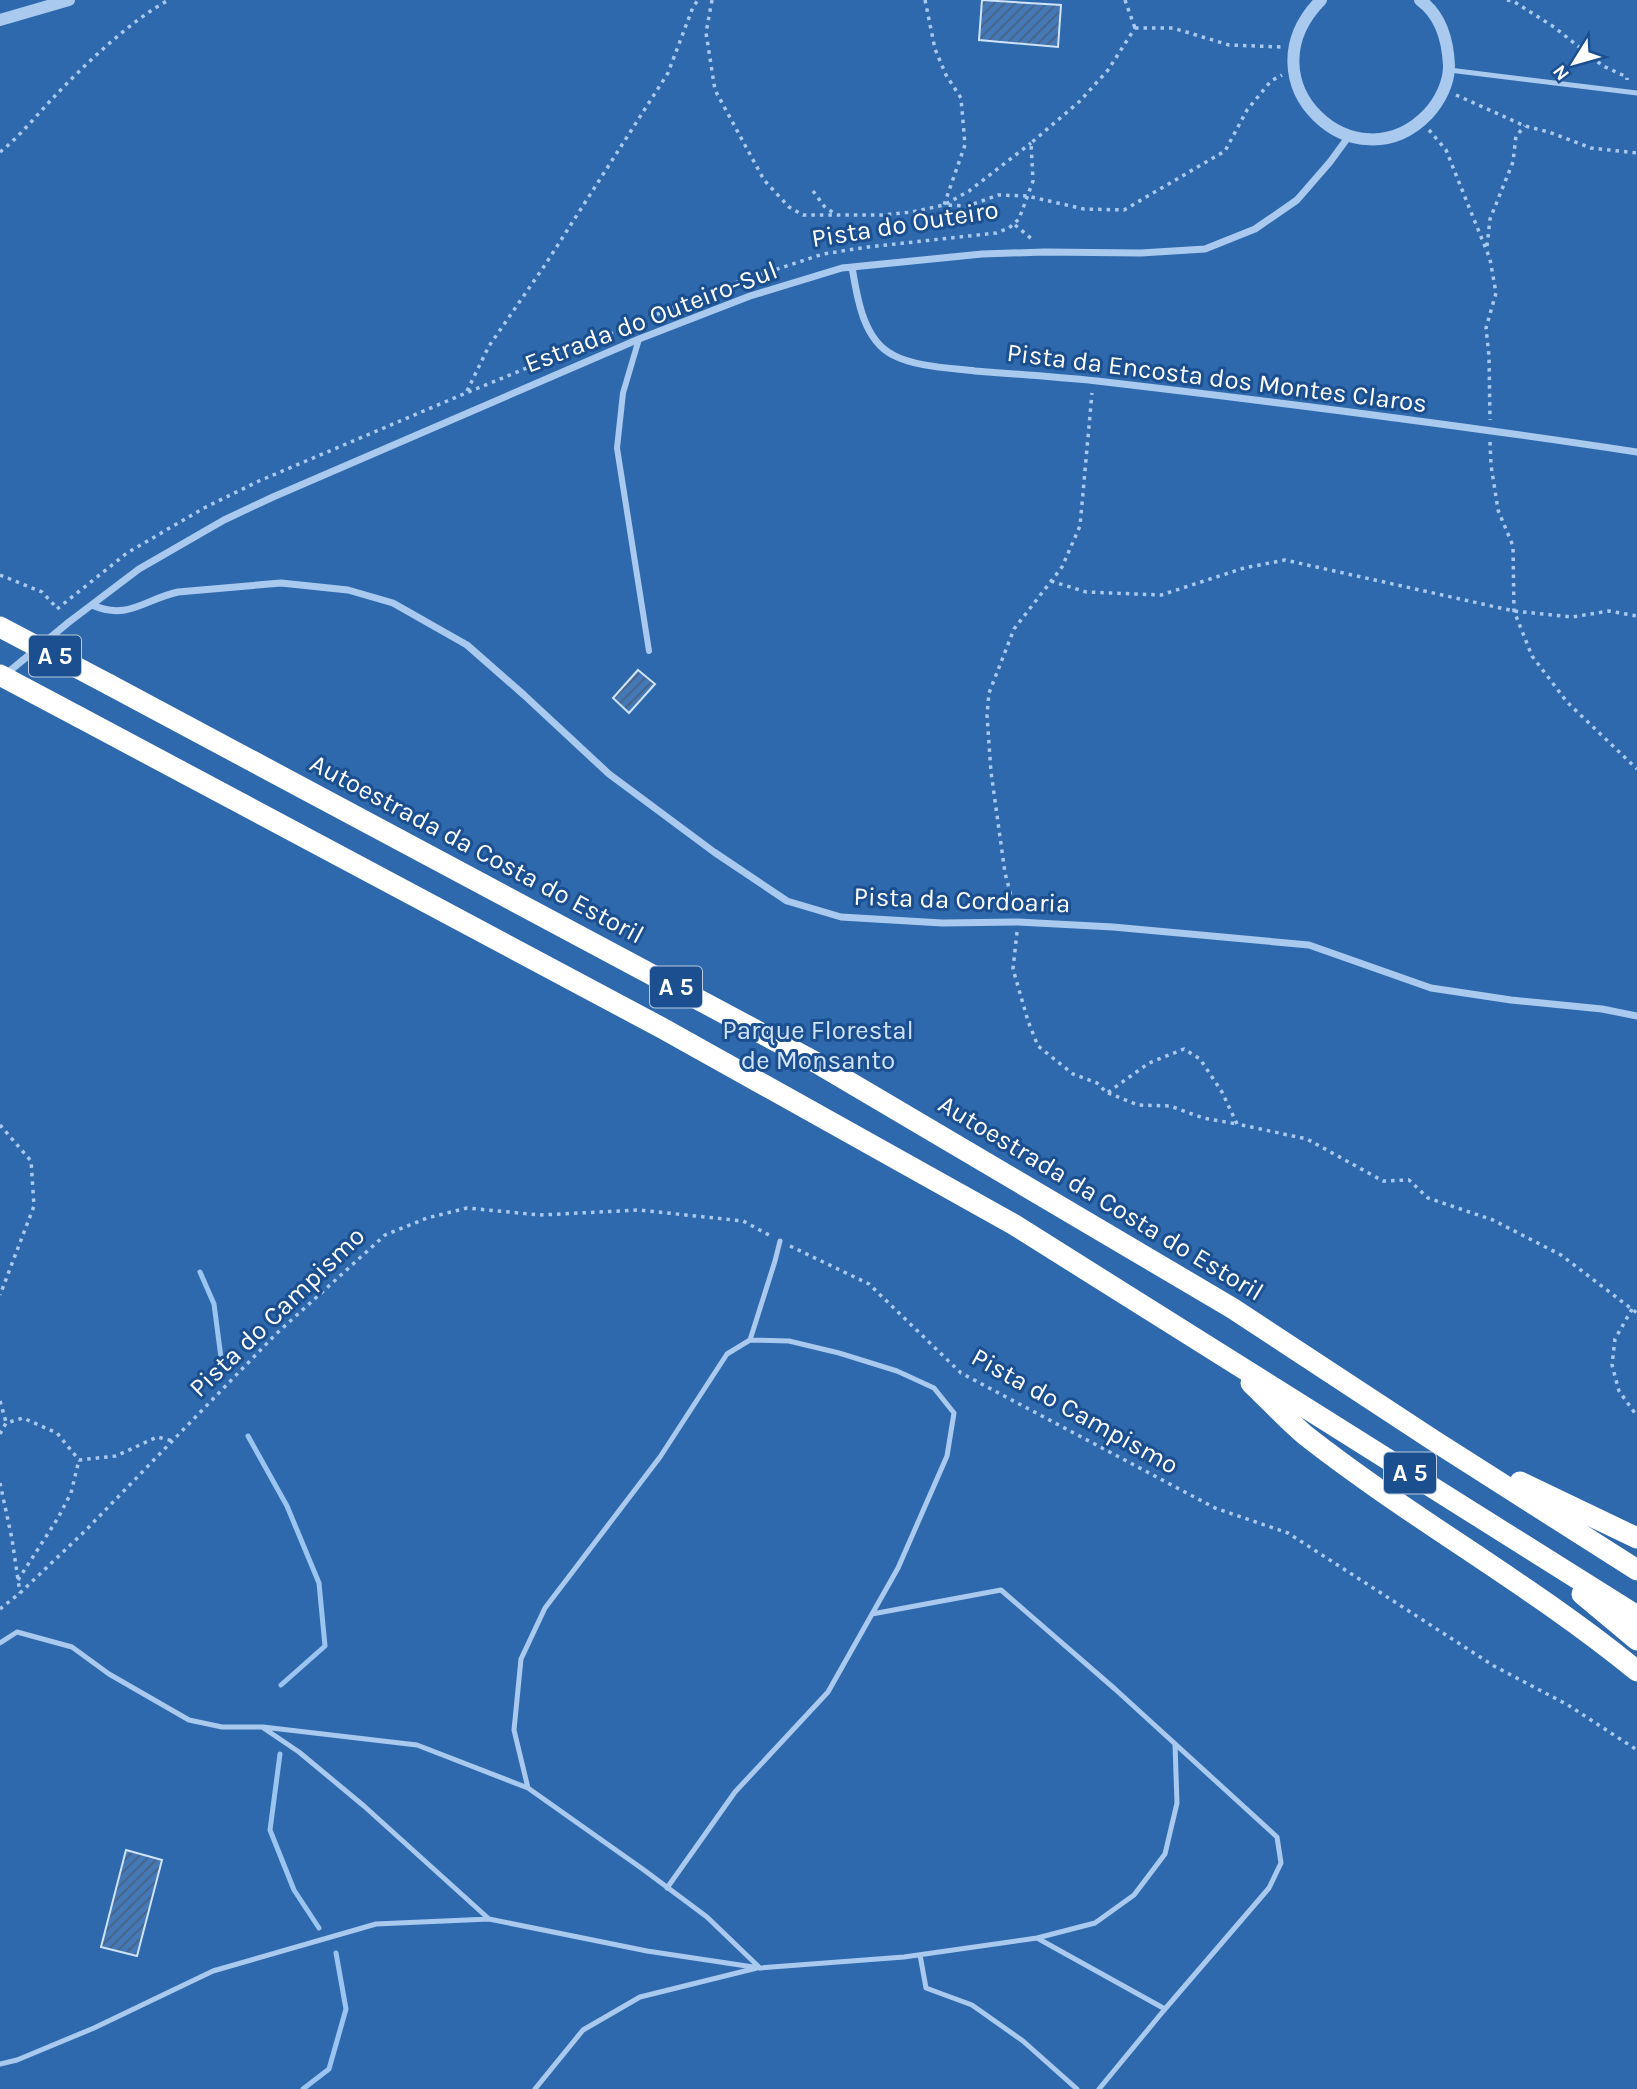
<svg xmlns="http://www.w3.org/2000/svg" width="1637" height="2089" font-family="Karla,sans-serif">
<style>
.park{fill:#2e69ad}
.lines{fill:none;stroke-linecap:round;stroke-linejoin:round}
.stream{stroke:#9cc4f0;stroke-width:5}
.building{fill:url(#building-hatch);stroke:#cfe3fa;stroke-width:2}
.path{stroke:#a9c9ee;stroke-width:3.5;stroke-dasharray:3.5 5;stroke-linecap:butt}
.service{stroke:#a9c9ee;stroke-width:5}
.pedestrian{stroke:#a9c9ee;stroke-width:6}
.minor{stroke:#a9c9ee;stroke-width:7}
.tertiary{stroke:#a9c9ee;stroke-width:12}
.motorway{stroke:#fff;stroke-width:21}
.motorway-bridge{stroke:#fff;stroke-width:21}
.labels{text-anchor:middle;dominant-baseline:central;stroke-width:6;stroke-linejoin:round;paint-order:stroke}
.shield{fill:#1b4f8f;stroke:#bbcadd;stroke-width:2}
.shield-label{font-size:24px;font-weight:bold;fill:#fff}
.street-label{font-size:26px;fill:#fff;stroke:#1b4f8f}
.park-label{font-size:26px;fill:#cfe3fa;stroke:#1b4f8f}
</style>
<defs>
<pattern id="building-hatch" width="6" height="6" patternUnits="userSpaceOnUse" patternTransform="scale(1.75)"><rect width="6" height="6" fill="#4478b7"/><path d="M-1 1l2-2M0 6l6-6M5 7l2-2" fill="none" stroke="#486282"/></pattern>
</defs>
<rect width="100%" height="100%" fill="#1b4f8f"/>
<path class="park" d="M 0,0 L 1637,0 L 1637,2089 L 0,2089 Z"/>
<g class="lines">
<path class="stream" d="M 200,1272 L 214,1304 L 223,1373
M 248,1436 L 287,1506 L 319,1583 L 325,1646 L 281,1685
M 280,1754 L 270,1830 L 294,1890 L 319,1928
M 303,2089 L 329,2069 L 346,2009 L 336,1953"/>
</g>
<path class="building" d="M 982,0 L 1061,5 L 1058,47 L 979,40 Z
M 638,670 L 655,684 L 629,713 L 613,698 Z
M 126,1850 L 162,1860 L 137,1956 L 101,1947 Z"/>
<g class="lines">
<path class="path" d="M 712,0 L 706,33 L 715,90 L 764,180 L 789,207 L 803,215 L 882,215 L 912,212 L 944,205 L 969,191 L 1031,143
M 925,0 L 935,49 L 946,75 L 961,98 L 965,145 L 944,205 L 968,206 L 998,195 L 1027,196 L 1084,209 L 1124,210 L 1225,151 L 1247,110 L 1271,81 L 1282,75
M 1125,0 L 1135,28
M 1507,0 L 1513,1 L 1554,27 L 1603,66 L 1627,77 L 1627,80
M 1135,28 L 1173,28 L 1229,45 L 1281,47
M 1456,95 L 1525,126 L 1549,132 L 1591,148 L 1637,153
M 1429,130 L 1446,150 L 1490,259 L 1496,293 L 1486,328 L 1489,356 L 1490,420
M 0,152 C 20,136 36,116 53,98 C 82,67 132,19 169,0
M 813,191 L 824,206 L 835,214
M 1015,225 L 1033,240
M 1487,246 L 1490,219 L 1513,162 L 1516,136 L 1525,126
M 467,391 L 489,346 L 545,265 L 668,73 L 693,7 L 698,0
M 1490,442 L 1491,465 L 1498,510 L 1513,546 L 1514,611 L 1532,656 L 1567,702 L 1637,769
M 0,575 L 42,592 L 57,608
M 1051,581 L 1086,592 L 1161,595 L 1244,568 L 1285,560 L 1514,611 L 1572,617 L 1609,611 L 1637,616
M 57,609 L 127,553 L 204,508 L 259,481 L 466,393 L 726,286 L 823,254 L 868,247 L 996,233 L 1009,228 L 1019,219 L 1033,181 L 1031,143 L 1080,101 L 1108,70 L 1135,28
M 1015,911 L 1005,873 L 991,772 L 987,715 L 989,693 L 1014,629 L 1062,567 L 1080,526 L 1092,393
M 1017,932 L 1013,969 L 1028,1021 L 1038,1046 L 1073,1074 L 1097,1083 L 1107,1093 L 1149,1063 L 1184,1049 L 1200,1059 L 1222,1092 L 1237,1124 L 1307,1139 L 1383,1181 L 1409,1180 L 1428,1198 L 1493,1220 L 1561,1255 L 1637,1313
M 1108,1093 L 1138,1105 L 1170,1106 L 1203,1118 L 1237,1124
M 0,1125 L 31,1161 L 34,1206 L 0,1295
M 790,1246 L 869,1284 L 961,1373 L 1215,1508 L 1288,1533 L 1494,1666 L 1568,1705 L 1637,1750
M 1632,1309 L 1615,1339 L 1612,1365 L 1619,1391 L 1637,1416
M 0,1401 L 6,1422
M 0,1434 L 6,1423 L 23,1418 L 57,1433 L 79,1460 L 116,1456 L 157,1437 L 173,1441
M 0,1483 L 12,1539 L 20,1593
M 18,1580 L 58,1518 L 71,1493 L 79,1460
M 0,1609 L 20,1593 L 85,1531 L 276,1334 L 385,1235 L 427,1218 L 467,1208 L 540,1215 L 639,1210 L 743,1221 L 771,1236"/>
<path class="service" d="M 1449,70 L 1637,93
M 750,1340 L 775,1261 L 780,1241
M 872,1614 L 1001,1590 L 1115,1689 L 1277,1837 L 1281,1863 L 1269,1888 L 1165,2009 L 1037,1938
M 0,1643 L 17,1632 L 72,1647 L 109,1674 L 189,1720 L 222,1727 L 262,1727 L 299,1752 L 364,1806 L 489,1919 L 647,1951 L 760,1968 L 904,1957 L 1037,1938 L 1095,1923 L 1134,1895 L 1165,1854 L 1177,1803 L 1175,1744
M 263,1727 L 417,1745 L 528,1788 L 644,1870 L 707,1917 L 760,1968
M 528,1788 L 514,1730 L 521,1659 L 545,1608 L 660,1457 L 727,1354 L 750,1340 L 789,1341 L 839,1353 L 897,1371 L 934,1388 L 954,1413 L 947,1456 L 898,1568 L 828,1692 L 735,1792 L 667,1888
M 920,1955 L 926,1988 L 972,2005 L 1023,2041 L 1077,2089
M 0,2064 L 17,2060 L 94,2028 L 213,1971 L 376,1924 L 489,1919
M 535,2089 L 583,2030 L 640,1997 L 757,1968
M 1099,2089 L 1165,2009"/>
<path class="pedestrian" d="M 639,339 L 623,393 L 617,448 L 649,651"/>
<path class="minor" d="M 852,267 C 857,297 863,340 893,355 C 915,367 951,368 975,371 C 1016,374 1056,377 1097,381 C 1277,402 1458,425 1637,452
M 92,605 C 128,621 145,599 178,592 L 281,583 L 348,590 L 393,603 L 467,645 L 524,695 L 609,774 L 714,852 L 787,901 L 841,917 L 942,923 L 1018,922 L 1113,927 L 1309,945 L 1431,988 L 1511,1000 L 1602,1009 L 1637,1016
M 6,674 L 69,622 L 139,569 L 224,520 L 273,497 L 639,339 L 750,296 L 842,268 L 982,254 L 1044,252 L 1141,253 L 1205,249 L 1255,229 L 1297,200 L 1330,162 L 1349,136"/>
<path class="tertiary" d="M 1321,0 C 1240,82 1356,189 1428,114 C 1440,101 1449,83 1449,66 C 1448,41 1441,15 1420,0
M 0,20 L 69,0"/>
<path class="motorway" d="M 110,685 L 817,1063 L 1232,1308 L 1433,1440 L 1637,1570
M 79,717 L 662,1028 L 1013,1224 L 1637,1616
M 1251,1383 C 1269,1400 1286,1419 1305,1435 C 1412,1519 1532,1585 1637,1671
M 1520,1482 L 1637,1538
M 1582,1594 L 1637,1640"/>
<path class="motorway-bridge" d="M 0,627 L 110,685
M 0,675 L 79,717"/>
</g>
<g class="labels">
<g class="shield">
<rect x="29" y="635.5" width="52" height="41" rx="5"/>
<rect x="650" y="966.5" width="52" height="41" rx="5"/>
<rect x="1384" y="1452.5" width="52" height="41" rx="5"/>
</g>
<g class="shield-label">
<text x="55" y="656">A 5</text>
<text x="676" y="987">A 5</text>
<text x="1410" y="1473">A 5</text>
</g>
<g class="street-label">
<text transform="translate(905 224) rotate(-9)">Pista do Outeiro</text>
<text transform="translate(651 317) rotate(-21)">Estrada do Outeiro-Sul</text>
<text transform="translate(1217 378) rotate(7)">Pista da Encosta dos Montes Claros</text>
<text transform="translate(477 849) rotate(28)">Autoestrada da Costa do Estoril</text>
<text transform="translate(962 900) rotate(2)">Pista da Cordoaria</text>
<text transform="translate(1101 1198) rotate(31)">Autoestrada da Costa do Estoril</text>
<text transform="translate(277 1312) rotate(-44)">Pista do Campismo</text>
<text transform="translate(1075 1411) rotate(29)">Pista do Campismo</text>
</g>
<g class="park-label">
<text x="818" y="1030">Parque Florestal<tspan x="818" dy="30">de Monsanto</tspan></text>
</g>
</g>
<g transform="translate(1574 63) rotate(233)" stroke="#1b4f8f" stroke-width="5" paint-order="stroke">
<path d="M0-5L12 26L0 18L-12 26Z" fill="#ffffff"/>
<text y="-10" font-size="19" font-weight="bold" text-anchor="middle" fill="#ffffff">N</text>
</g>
</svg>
